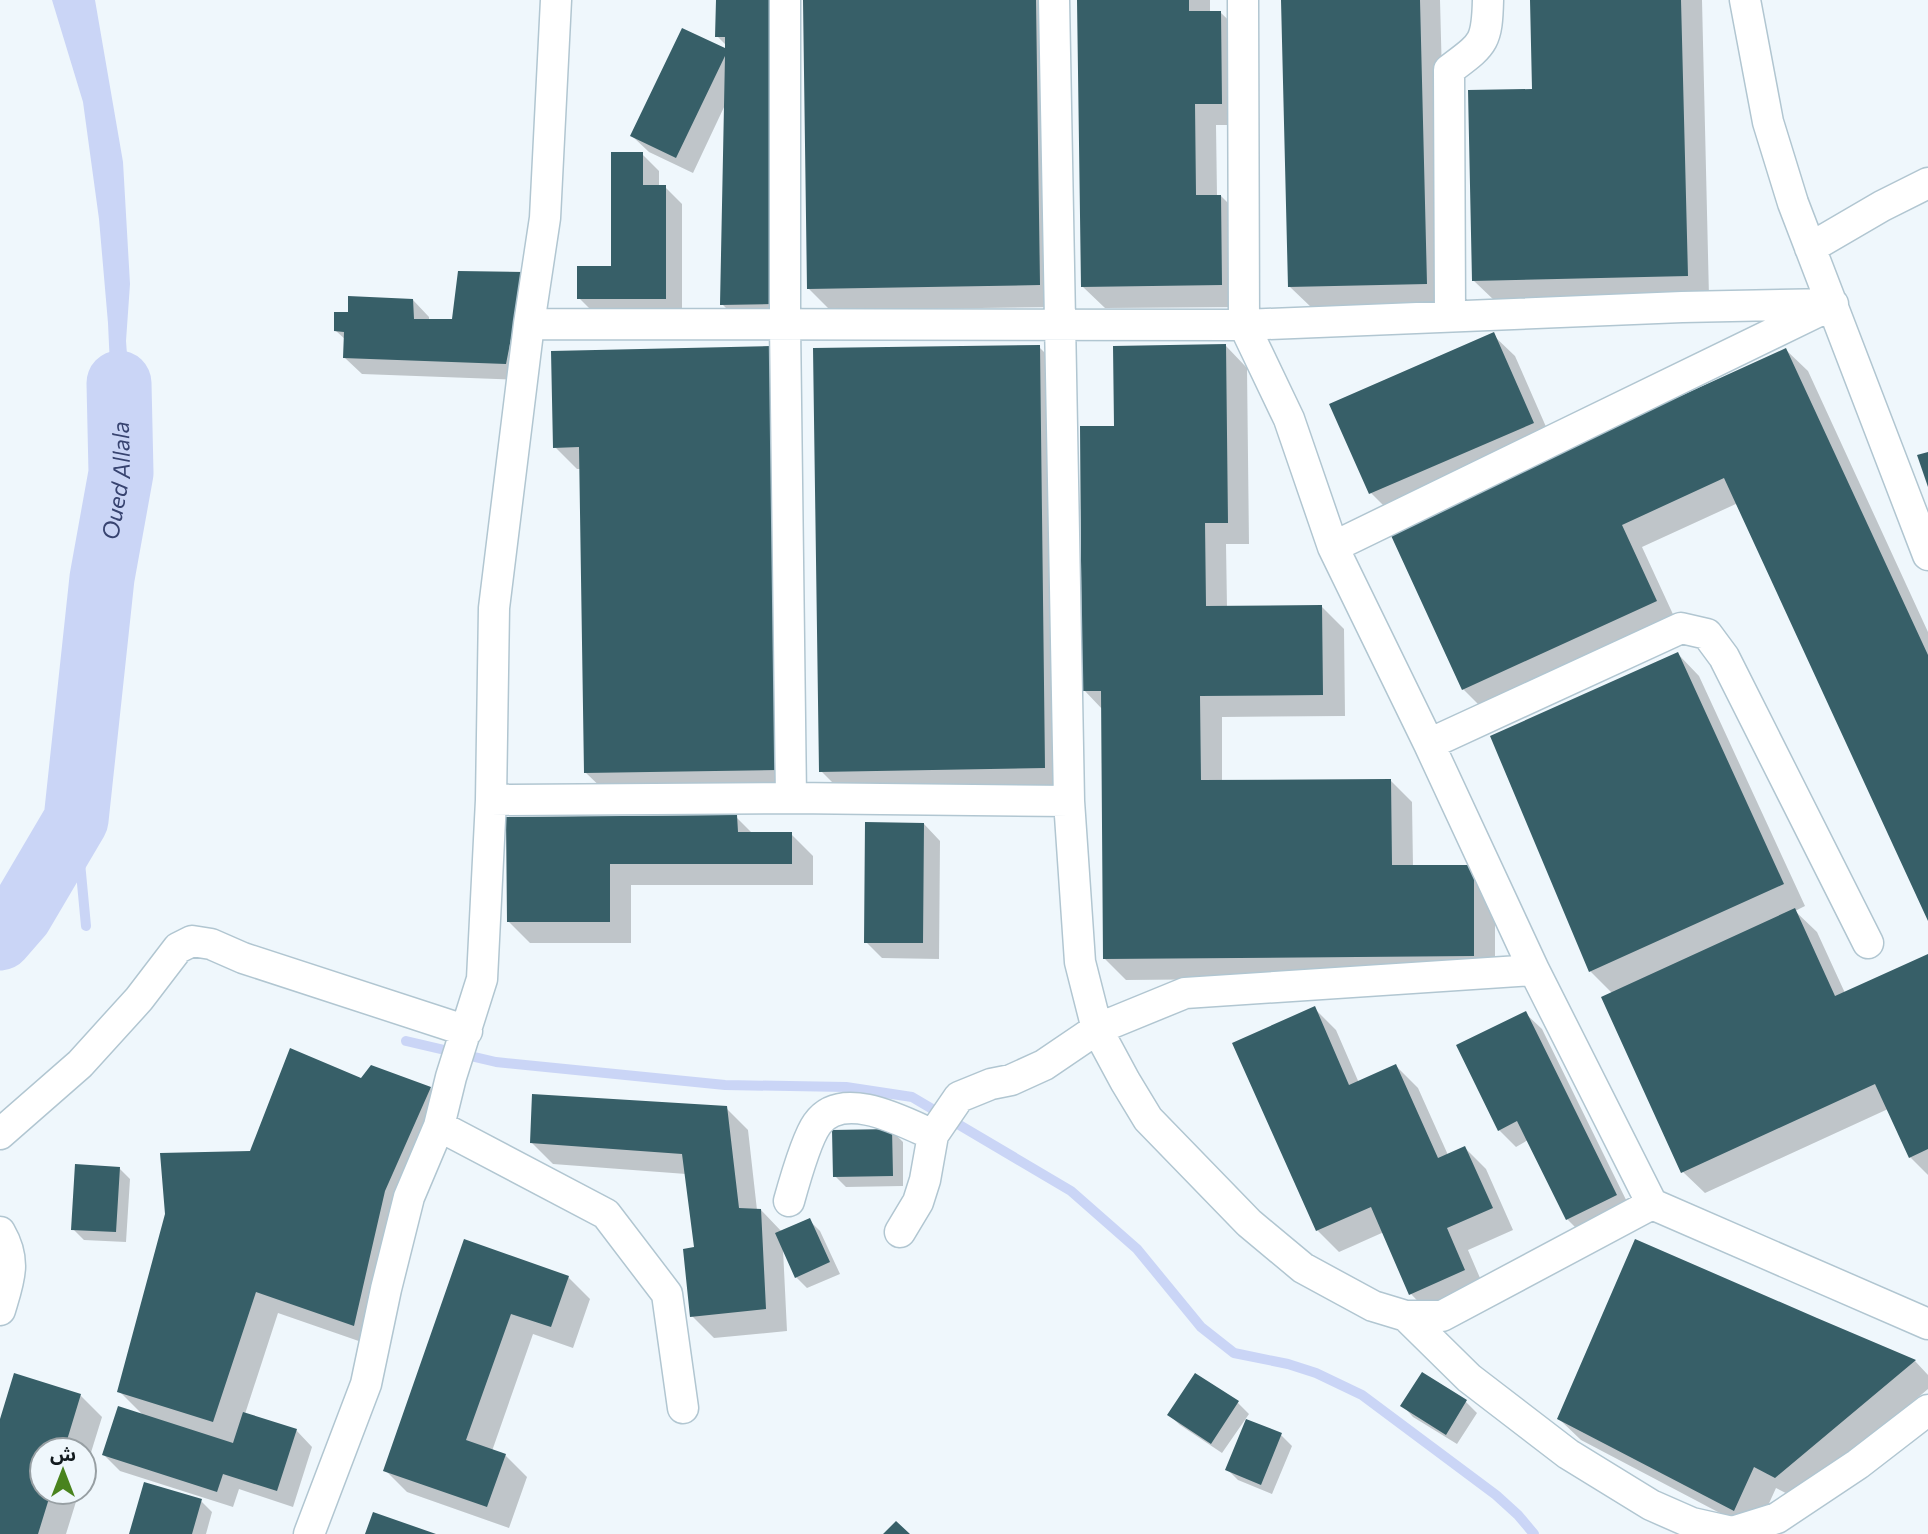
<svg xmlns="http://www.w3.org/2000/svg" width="1928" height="1534" font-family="Commissioner,'Noto Sans Arabic',sans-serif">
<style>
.water{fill:#cad5f6}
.shadow{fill:#0003}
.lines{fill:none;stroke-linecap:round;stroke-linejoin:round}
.stream{stroke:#cad5f6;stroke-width:10}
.river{stroke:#cad5f6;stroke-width:65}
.building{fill:#375f68}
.street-casing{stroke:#b1c6d1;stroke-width:33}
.street{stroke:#fff;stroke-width:30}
.labels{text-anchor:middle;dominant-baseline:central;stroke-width:7;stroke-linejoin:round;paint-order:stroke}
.water-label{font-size:23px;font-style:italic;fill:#374370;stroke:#eff7fc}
</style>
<rect width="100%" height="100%" fill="#eff7fc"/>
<path class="water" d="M 52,0 L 95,0 L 123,162 L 130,284 L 126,341 L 133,436 L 121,473 L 116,454 L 112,410 L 108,323 L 99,219 L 83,102 Z"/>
<path class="shadow" d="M 718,0 L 794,325 L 744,326 L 722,304 L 725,105 L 693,173 L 649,152 L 632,136 L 726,51 L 727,46 L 717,36 Z
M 804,0 L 1057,0 L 1061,307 L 830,310 L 808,288 Z
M 1079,0 L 1210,0 L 1210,13 L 1221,13 L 1243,34 L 1244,125 L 1216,125 L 1217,196 L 1221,196 L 1243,218 L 1244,307 L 1105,308 L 1083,287 Z
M 1283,0 L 1440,0 L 1448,305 L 1312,308 L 1290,287 Z
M 1532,0 L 1702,0 L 1709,297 L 1496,302 L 1474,281 L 1534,90 Z
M 642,154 L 659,171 L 659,187 L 665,187 L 682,204 L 682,315 L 596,315 L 579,298 L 613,268 Z
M 523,274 L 522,380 L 362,374 L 345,358 L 346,340 L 336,331 L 349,314 L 413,300 L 429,317 L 429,321 L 453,321 Z
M 1493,335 L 1515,356 L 1554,445 L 1393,515 L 1371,493 L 1332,404 Z
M 1226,346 L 1247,368 L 1249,544 L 1226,544 L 1227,608 L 1322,607 L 1344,629 L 1345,716 L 1222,717 L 1222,782 L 1390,780 L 1412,802 L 1413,867 L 1473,867 L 1495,889 L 1495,977 L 1126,980 L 1104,958 L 1103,710 L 1084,690 L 1116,428 Z
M 1039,347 L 1061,369 L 1066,790 L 843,793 L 821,771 Z
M 769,348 L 791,370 L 799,791 L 608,794 L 586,773 L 581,469 L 577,469 L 555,447 Z
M 1786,350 L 1808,371 L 1928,632 L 1928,917 L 1738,503 L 1642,547 L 1677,623 L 1485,711 L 1463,689 Z
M 1678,654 L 1699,676 L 1805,906 L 1795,911 L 1817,932 L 1845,993 L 1928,956 L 1928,1175 L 1910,1157 L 1888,1109 L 1705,1193 L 1683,1172 L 1613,994 L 1590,971 Z
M 736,817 L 753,834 L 791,834 L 813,856 L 813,885 L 631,885 L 631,943 L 530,943 L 508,921 L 508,818 Z
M 924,824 L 940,841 L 939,959 L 882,958 L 866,942 Z
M 1314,1008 L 1336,1030 L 1359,1083 L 1396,1066 L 1418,1088 L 1448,1155 L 1465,1148 L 1486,1169 L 1513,1230 L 1468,1250 L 1486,1292 L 1432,1316 L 1411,1294 L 1384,1232 L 1339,1252 L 1317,1230 Z
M 1525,1013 L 1542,1029 L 1632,1212 L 1584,1236 L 1567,1219 L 1528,1140 L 1516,1147 L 1499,1130 Z
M 361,1080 L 430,1088 L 452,1110 L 376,1347 L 278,1313 L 245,1414 L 296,1430 L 312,1447 L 293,1507 L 239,1489 L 233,1507 L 120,1471 L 104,1455 L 144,1416 L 119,1391 L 251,1153 Z
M 726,1108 L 748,1130 L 757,1210 L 761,1210 L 782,1232 L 809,1220 L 820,1231 L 840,1274 L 807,1288 L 796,1277 L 783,1249 L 787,1331 L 714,1338 L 692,1316 L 696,1249 L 686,1174 L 553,1164 L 531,1142 Z
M 892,1131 L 903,1142 L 903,1186 L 846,1187 L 835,1176 Z
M 119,1168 L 130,1179 L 126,1242 L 84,1240 L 73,1229 Z
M 1636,1241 L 1915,1361 L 1928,1375 L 1928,1389 L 1797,1499 L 1776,1488 L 1756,1532 L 1581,1440 L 1559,1419 Z
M 465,1242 L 568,1277 L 590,1299 L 573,1348 L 533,1334 L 492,1451 L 505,1455 L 527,1477 L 509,1528 L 407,1492 L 385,1470 Z
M 1422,1374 L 1466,1402 L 1477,1413 L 1457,1444 L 1413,1417 L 1403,1406 Z
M 80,1395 L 102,1417 L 84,1475 L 84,1450 L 42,1450 L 42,1492 L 79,1492 L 66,1534 L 0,1534 L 0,1425 Z
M 1238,1403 L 1249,1414 L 1222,1453 L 1180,1425 L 1169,1415 Z
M 1281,1435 L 1292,1446 L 1272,1494 L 1238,1480 L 1227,1469 Z
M 201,1501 L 212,1512 L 206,1534 L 131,1534 Z"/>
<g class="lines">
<path class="stream" d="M 76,820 L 86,926
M 406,1041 L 496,1062 L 725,1085 L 846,1087 L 912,1097 L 1071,1191 L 1137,1249 L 1201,1327 L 1234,1353 L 1288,1364 L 1316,1373 L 1362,1395 L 1496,1495 L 1518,1515 L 1534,1534"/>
<path class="river" id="s1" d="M 0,938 L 20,915 L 76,820 L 102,578 L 121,473 L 119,383"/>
</g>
<path class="building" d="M 716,0 L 773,0 L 773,304 L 720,305 L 725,56 L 676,158 L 630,136 L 682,28 L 725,48 L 725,37 L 715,37 Z
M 803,0 L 1036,0 L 1040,285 L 807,289 Z
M 1077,0 L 1189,0 L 1189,11 L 1221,11 L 1222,104 L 1195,104 L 1196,195 L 1221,195 L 1222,285 L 1081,287 Z
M 1281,0 L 1420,0 L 1427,284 L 1288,287 Z
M 1530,0 L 1681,0 L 1688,276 L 1472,281 L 1468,90 L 1532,89 Z
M 611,152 L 643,152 L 643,185 L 666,185 L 666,299 L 577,299 L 577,266 L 611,266 Z
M 458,271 L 524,272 L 506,364 L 343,358 L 344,332 L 334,331 L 334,312 L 348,312 L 348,296 L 413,299 L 414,319 L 452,319 Z
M 1494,332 L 1534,423 L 1369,494 L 1329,404 Z
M 1226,344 L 1228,523 L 1205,523 L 1206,606 L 1322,605 L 1323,695 L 1200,696 L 1201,780 L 1391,779 L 1392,865 L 1474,865 L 1474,956 L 1103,959 L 1101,691 L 1082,691 L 1080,426 L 1114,426 L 1113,346 Z
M 1040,345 L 1045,768 L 819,772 L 813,348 Z
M 770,346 L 778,770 L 584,773 L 579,447 L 553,448 L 551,351 Z
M 1786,348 L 1928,655 L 1928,921 L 1724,478 L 1622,525 L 1657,601 L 1462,690 L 1388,529 Z
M 1928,452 L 1928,487 L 1917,455 Z
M 1678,652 L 1784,884 L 1589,972 L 1490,736 Z
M 737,815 L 738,832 L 792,832 L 792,864 L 610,864 L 610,922 L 507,922 L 506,817 Z
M 865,822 L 924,823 L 923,943 L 864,943 Z
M 1795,908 L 1835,996 L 1928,954 L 1928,1149 L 1909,1158 L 1875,1084 L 1681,1173 L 1601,997 Z
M 1315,1006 L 1349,1085 L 1396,1064 L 1438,1158 L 1465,1146 L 1493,1208 L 1447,1228 L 1465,1270 L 1409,1295 L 1371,1207 L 1316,1231 L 1232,1043 Z
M 1526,1011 L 1617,1195 L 1566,1220 L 1517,1121 L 1498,1131 L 1456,1045 Z
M 290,1048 L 361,1078 L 371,1065 L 431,1087 L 385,1191 L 354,1326 L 256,1292 L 213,1422 L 117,1392 L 165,1214 L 160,1153 L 250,1151 Z
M 532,1094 L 727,1106 L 739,1208 L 761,1209 L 766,1309 L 690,1317 L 683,1249 L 694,1247 L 682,1154 L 530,1143 Z
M 892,1129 L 893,1176 L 833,1177 L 832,1130 Z
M 75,1164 L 120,1167 L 116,1232 L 71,1230 Z
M 810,1218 L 830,1262 L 795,1278 L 775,1233 Z
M 464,1239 L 569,1276 L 551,1327 L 511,1314 L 466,1440 L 506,1454 L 487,1507 L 383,1471 Z
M 1635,1239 L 1817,1318 L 1916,1360 L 1775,1478 L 1754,1467 L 1734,1511 L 1557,1419 Z
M 1422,1372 L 1467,1400 L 1446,1435 L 1400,1406 Z
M 14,1373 L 81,1394 L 64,1450 L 42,1450 L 42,1492 L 51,1492 L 38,1534 L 0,1534 L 0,1419 Z
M 1195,1373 L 1239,1401 L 1211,1444 L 1167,1415 Z
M 118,1406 L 233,1443 L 243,1412 L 297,1429 L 277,1491 L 223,1474 L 217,1492 L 102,1455 Z
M 1246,1419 L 1282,1433 L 1261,1485 L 1225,1470 Z
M 144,1482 L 202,1499 L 192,1534 L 129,1534 Z
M 373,1512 L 436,1534 L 365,1534 Z
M 896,1521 L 910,1534 L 883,1534 Z"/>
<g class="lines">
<g class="street-casing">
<path id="street" d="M 1054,0 L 1069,801 L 1080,962 L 1097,1029 L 1185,993 L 1534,970 L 1429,744 L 1333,547 L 1289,419 L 1244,325 L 1243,0
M 1745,0 L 1768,122 L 1793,203 L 1928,555
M 1810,248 L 1882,206 L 1928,183
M 1450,316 L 1449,70 C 1483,44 1487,44 1488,0
M 529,324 L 1244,325 L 1682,307 L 1833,304
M 1333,547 L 1823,309
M 1429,744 L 1681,628 L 1707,634 L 1724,657 L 1868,943
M 791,798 L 1069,801
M 491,800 L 791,798 L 785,324 L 785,0
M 1534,970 L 1652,1204 L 1928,1324
M 439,1126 L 606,1214 L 667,1294 L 683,1408
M 0,1134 L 80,1064 L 139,999 L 178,948 L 192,941 L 211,944 L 243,958 L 467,1031
M 933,1135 L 959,1097 L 991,1084 L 1011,1080 L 1044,1065 L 1097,1029 L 1125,1081 L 1148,1119 L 1249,1223 L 1303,1268 L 1373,1306 L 1406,1316 L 1442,1316 L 1652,1204
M 789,1201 C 794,1183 807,1138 817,1124 C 842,1088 904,1122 933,1135 L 925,1180 L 918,1202 L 900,1232
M 0,1232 C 17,1261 9,1280 0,1310
M 1406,1316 L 1469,1378 L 1568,1454 L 1651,1505 L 1692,1523 L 1732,1532 L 1777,1518 L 1858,1464 L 1928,1410
M 309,1534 L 366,1384 L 386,1289 L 409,1197 L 439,1126 L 451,1077 L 482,979 L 491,800 L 494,608 L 529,324 L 545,218 L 556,0"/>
</g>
<use href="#street" class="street"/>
</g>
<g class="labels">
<g class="water-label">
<text stroke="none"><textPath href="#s1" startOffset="483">Oued Allala</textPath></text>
</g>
</g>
<g transform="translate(63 1471)"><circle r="33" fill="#eff7fc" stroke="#979fa3" stroke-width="2"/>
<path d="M0-5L12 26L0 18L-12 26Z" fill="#49831e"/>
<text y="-10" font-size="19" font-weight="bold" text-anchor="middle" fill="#121a1e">ش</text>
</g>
</svg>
